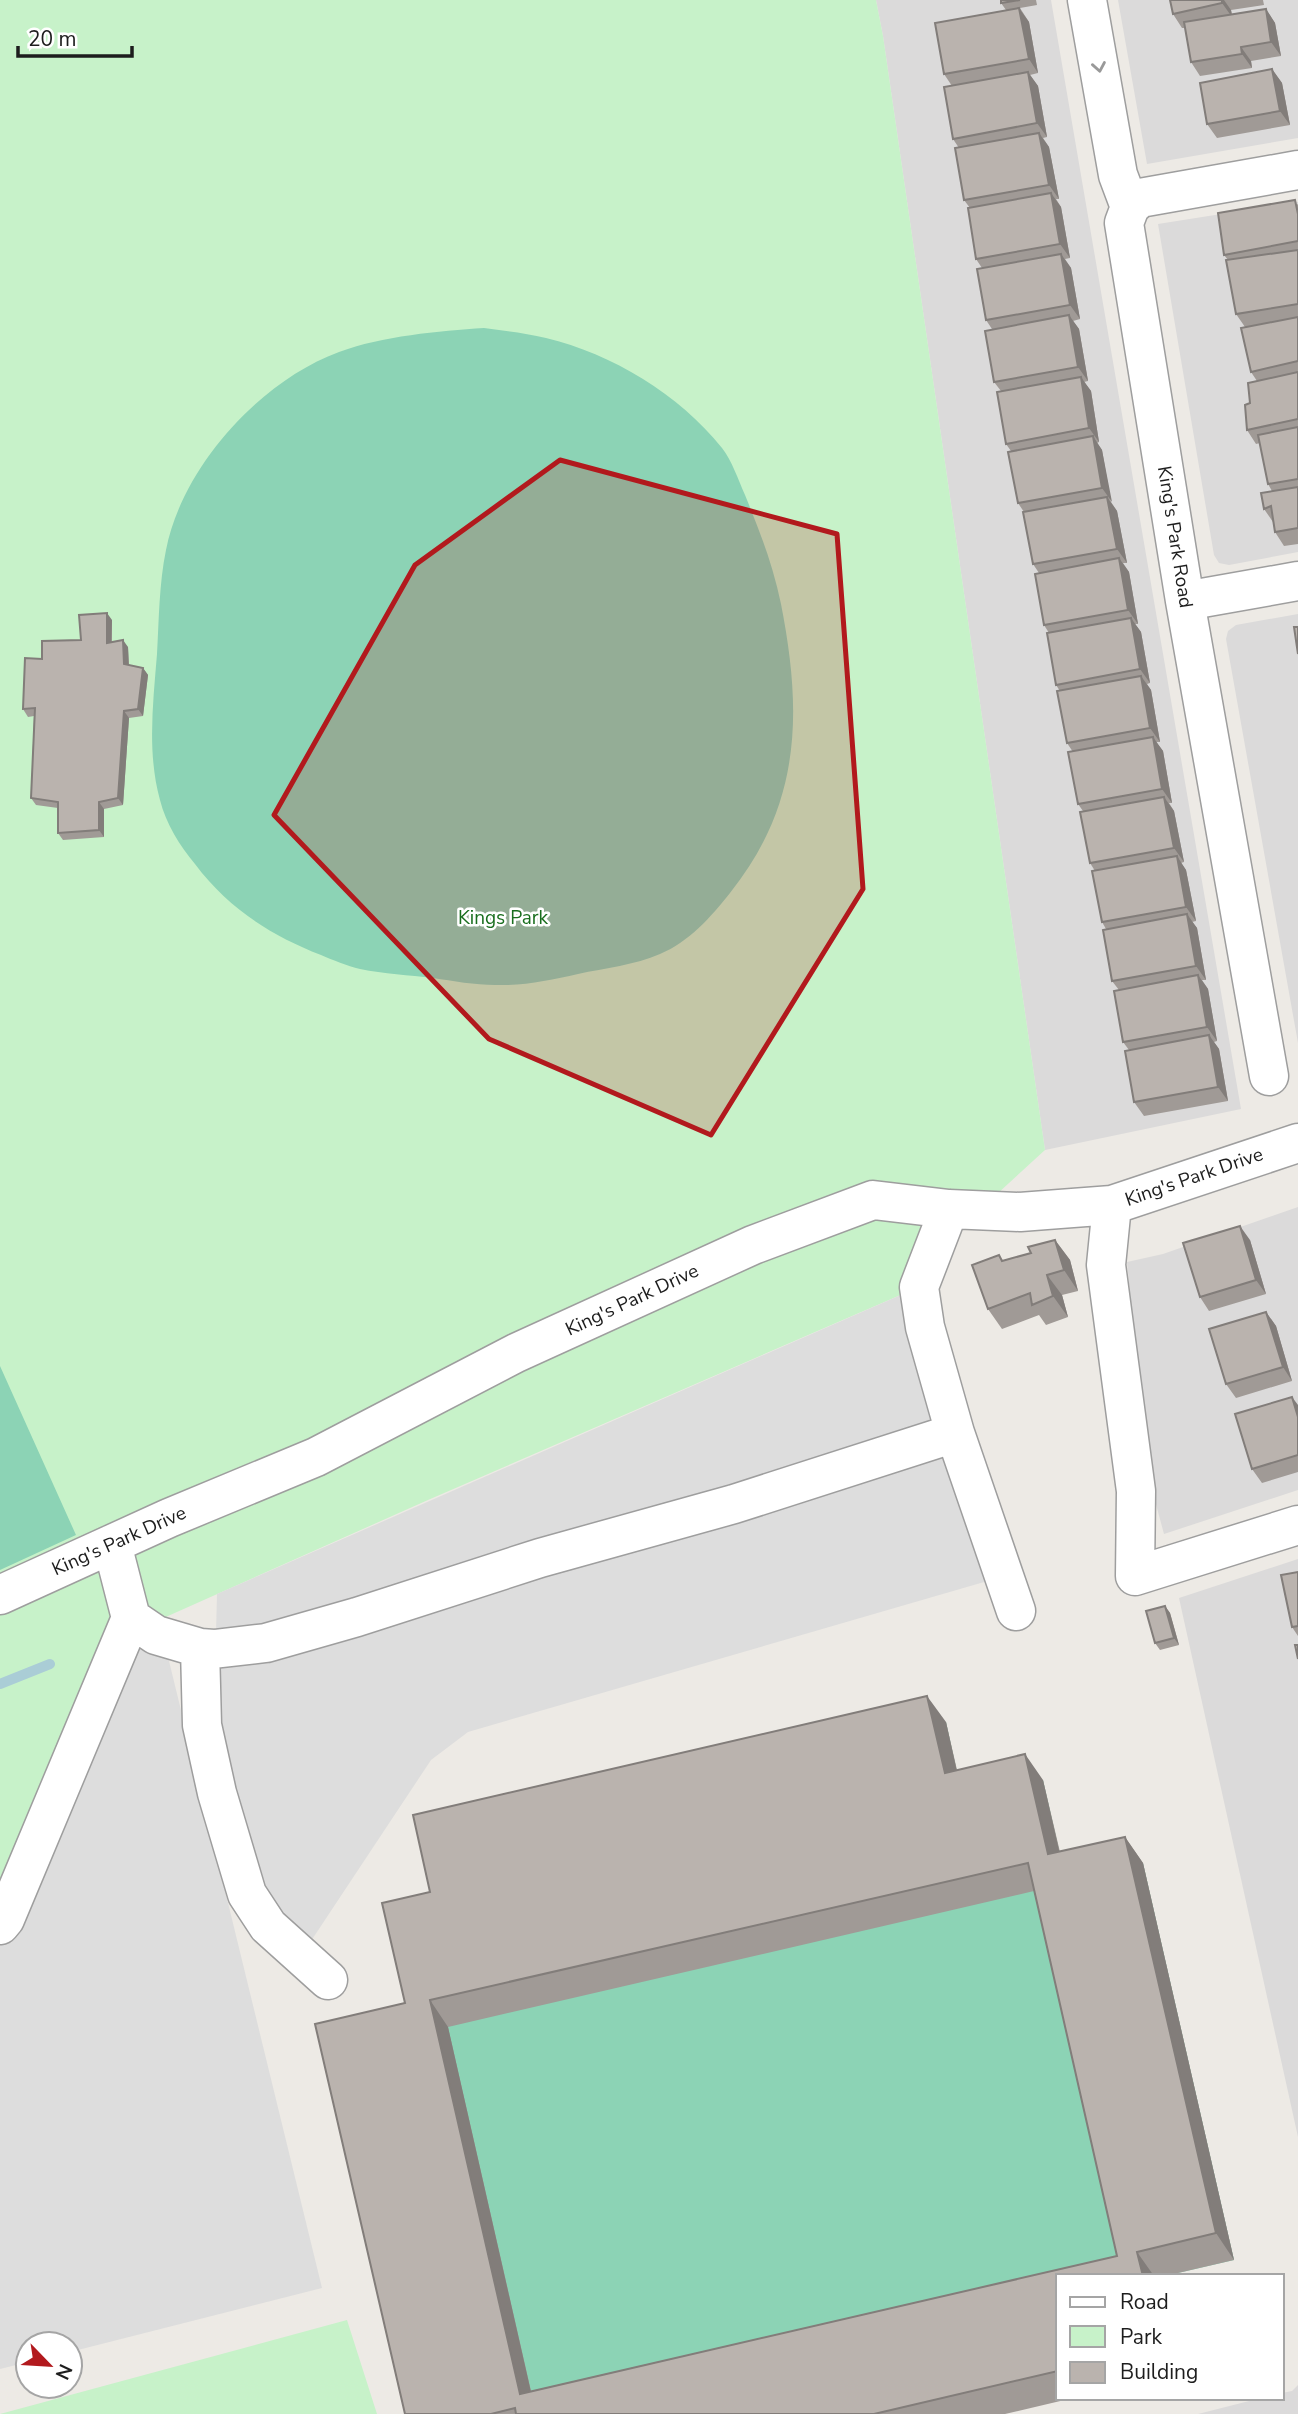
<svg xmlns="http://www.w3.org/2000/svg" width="1298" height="2414" font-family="'Nunito Sans',sans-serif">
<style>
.residential{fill:#dbdada}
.park{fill:#c7f2c9}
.pitch{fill:#8cd3b5}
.parking{fill:#ddd}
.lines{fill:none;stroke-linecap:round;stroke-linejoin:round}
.stream{stroke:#aacdd6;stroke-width:10}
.minor-casing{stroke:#9e9e9e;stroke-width:41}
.minor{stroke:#fff;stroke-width:38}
.wall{fill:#a09a96;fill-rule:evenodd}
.shaded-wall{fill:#827d7a}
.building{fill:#bab3ae;stroke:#827d7a;stroke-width:2;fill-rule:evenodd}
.oneway{stroke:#999}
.marked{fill:#b2191d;fill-opacity:0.2;stroke:#b2191d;stroke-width:5;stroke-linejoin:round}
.labels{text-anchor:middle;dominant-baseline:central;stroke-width:5;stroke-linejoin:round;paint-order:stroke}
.street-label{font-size:19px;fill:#1d1d1d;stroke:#fff}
.park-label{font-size:19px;fill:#196e1e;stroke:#fff}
</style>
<rect width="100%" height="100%" fill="#edeae5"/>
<path class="residential" d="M 876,0 L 1051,0 L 1241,1109 L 1045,1150 L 883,36 Z
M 1118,0 L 1298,0 L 1298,138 L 1147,164 Z
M 1298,202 L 1298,552 L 1229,565 L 1219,563 L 1214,555 L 1158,224 Z
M 1298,614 L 1298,1043 L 1226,639 L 1228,631 L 1236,625 Z
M 1298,1207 L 1298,1490 L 1164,1534 L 1147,1471 L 1127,1262 L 1163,1254 Z
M 1298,1559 L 1298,2137 L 1179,1598 Z
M 1298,2385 L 1298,2414 L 1198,2414 L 1261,2398 L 1282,2398 L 1282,2393 L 1292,2391 Z"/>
<path class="park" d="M 0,0 L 876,0 L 883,36 L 1045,1150 L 960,1228 L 919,1287 L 428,1500 L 159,1620 L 0,1925 Z
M 347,2320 L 377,2414 L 0,2414 Z"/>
<path class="pitch" d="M 484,328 C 505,331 526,333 546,338 C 612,354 679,394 722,448 C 732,461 738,479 745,495 C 760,532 773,565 781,604 C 802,711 802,803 730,893 C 711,917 689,942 660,954 C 635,965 605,968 578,974 C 551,980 524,986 495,985 C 475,985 453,981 433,978 C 409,975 384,974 360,969 C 347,966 333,960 321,955 C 270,935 228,908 195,864 C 180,846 166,824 160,800 C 147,753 153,703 157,654 C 159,620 159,584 166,550 C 182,467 260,381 339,352 C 382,336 439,331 484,328 Z
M 0,1366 L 76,1535 L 0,1570 Z
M 946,1722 L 963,1799 L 1043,1780 L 1066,1880 L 1143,1863 L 1234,2260 L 1165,2276 L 1058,2276 L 1058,2398 L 417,2414 L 423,2029 Z"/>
<path class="parking" d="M 919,1287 L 991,1580 L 468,1732 L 431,1760 L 311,1941 L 275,1906 L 258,1878 L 214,1712 L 217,1594 Z
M 131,1618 L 159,1620 L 322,2288 L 70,2352 L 70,2344 L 28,2344 L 28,2362 L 0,2369 L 0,1925 Z"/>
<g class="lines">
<path class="stream" d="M 0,1684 L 50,1664"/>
<g class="minor-casing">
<path id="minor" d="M 1087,0 L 1118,175 L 1130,207 L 1124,223 L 1185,601 L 1269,1076
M 1130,207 L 1140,198 L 1298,170
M 1185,601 L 1298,581
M 1112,1205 L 1106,1265 L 1136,1491 L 1135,1576 L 1298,1525
M 955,1433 L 1016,1611
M 0,1595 L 169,1518 L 316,1457 L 516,1353 L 753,1245 L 873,1200 L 949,1209 L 1020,1212 L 1112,1205 L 1298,1143
M 131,1618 L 156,1635 L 200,1648 L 214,1649 L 266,1643 L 357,1617 L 540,1558 L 734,1504 L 955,1433 L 925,1327 L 919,1287 L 949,1209
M 200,1648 L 202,1725 L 217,1793 L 247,1894 L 268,1926 L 328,1980
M 0,1925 L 5,1919 L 131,1618 L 112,1544"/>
</g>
<use href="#minor" class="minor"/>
</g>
<path class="wall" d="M 1001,0 L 1036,0 L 1037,5 L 1020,8 L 1029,22 L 1038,73 L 1030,75 L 1038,86 L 1047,137 L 1043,138 L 1049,147 L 1059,199 L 1056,199 L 1061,207 L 1070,258 L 1065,259 L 1071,268 L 1080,319 L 1073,321 L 1079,329 L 1088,381 L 1084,382 L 1091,391 L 1099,442 L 1097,443 L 1102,450 L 1111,502 L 1117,511 L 1127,563 L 1123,563 L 1129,572 L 1138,624 L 1135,624 L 1141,632 L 1150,683 L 1147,684 L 1151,690 L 1160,742 L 1156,742 L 1163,751 L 1172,803 L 1169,803 L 1174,811 L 1184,862 L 1181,863 L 1186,870 L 1196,921 L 1192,922 L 1197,928 L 1206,980 L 1202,980 L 1208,989 L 1217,1041 L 1214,1042 L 1219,1049 L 1228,1101 L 1144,1116 L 1134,1102 L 1129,1050 L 1123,1042 L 1119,990 L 1112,981 L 1106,929 L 1102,922 L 1095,871 L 1090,863 L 1083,811 L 1078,804 L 1073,752 L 1067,743 L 1060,691 L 1056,685 L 1049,633 L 1044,625 L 1039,573 L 1033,564 L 1024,512 L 1018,503 L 1011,451 L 1006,444 L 1001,391 L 994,382 L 992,329 L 986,320 L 982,268 L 976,259 L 970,208 L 964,200 L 959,148 L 953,139 L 952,86 L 944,74 L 1006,10 L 1001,3 Z
M 1170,0 L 1263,0 L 1264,5 L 1231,10 L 1232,14 L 1266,9 L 1275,23 L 1281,56 L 1251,61 L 1252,68 L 1200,76 L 1191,62 L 1185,28 L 1182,28 L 1173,14 Z
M 1272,69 L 1282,83 L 1290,125 L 1217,138 L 1207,124 Z
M 1298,204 L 1298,544 L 1284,546 L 1275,532 L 1273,522 L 1264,509 L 1272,491 L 1268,484 L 1260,443 L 1256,444 L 1247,430 L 1250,403 L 1257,381 L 1251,372 L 1245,327 L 1236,314 L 1228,260 L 1224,255 Z
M 112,620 L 112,642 L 128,647 L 129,665 L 143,668 L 148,675 L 143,716 L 129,718 L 123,805 L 104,809 L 104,837 L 63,840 L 58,833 L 58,808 L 36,805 L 31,798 L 34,716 L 28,717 L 23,709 L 42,659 L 81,640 Z
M 1055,1240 L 1070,1260 L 1078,1291 L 1062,1295 L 1068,1317 L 1046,1325 L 1039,1315 L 1002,1329 L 988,1309 L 1003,1261 L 1031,1253 Z
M 1250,1240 L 1266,1294 L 1209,1311 L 1200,1297 Z
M 1266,1312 L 1276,1326 L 1292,1381 L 1236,1398 L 1226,1384 Z
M 1298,1405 L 1298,1472 L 1262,1483 L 1252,1469 Z
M 1298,1572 L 1298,1636 L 1292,1627 Z
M 1165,1606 L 1170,1613 L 1179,1645 L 1160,1650 L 1155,1643 Z
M 946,1722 L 957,1770 L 1043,1780 L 1060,1852 L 1125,1837 L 1143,1863 L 1234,2260 L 1165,2276 L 1058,2276 L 1058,2398 L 1073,2398 L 1005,2414 L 405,2414 L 405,2003 L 430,1892 ZM 1034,1891 L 1117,2256 L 531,2391 L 448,2027 Z"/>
<path class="shaded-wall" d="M 1222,0 L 1224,0 L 1231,10 L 1232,17 L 1222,3 Z
M 1019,8 L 1029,22 L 1038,73 L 1029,59 Z
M 1266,9 L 1275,23 L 1281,56 L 1271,42 Z
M 1241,47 L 1251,61 L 1252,68 L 1242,54 Z
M 1272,69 L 1282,83 L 1290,125 L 1280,111 Z
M 1028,72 L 1038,86 L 1047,137 L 1037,123 Z
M 1039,133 L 1049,147 L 1059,199 L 1049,185 Z
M 1051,193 L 1061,207 L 1070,258 L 1060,244 Z
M 1061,254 L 1071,268 L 1080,319 L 1070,305 Z
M 1069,315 L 1079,329 L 1088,381 L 1078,367 Z
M 1081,377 L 1091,391 L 1099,442 L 1089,428 Z
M 1093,436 L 1102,450 L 1112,502 L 1102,488 Z
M 1107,497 L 1117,511 L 1127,563 L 1117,549 Z
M 1119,558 L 1129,572 L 1138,624 L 1128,610 Z
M 107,613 L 112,620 L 111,650 L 107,643 Z
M 1131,618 L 1141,632 L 1150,683 L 1140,669 Z
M 123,640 L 128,647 L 129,671 L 124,664 Z
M 143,668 L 148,675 L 143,716 L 138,709 Z
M 1141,676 L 1151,690 L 1160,742 L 1150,728 Z
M 124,711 L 129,718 L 123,805 L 118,798 Z
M 1153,737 L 1163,751 L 1172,803 L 1162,789 Z
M 1164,797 L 1174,811 L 1184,862 L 1174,848 Z
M 99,802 L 104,809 L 104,837 L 99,830 Z
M 1177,856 L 1186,870 L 1196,921 L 1186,907 Z
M 1187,914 L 1197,928 L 1206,980 L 1196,966 Z
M 1198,975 L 1208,989 L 1217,1041 L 1207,1027 Z
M 1209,1035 L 1219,1049 L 1228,1101 L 1218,1087 Z
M 1240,1226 L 1250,1240 L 1266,1294 L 1256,1280 Z
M 1055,1240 L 1070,1260 L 1078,1291 L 1064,1270 Z
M 1047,1275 L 1062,1295 L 1068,1317 L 1053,1296 Z
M 1266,1312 L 1276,1326 L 1292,1381 L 1283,1367 Z
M 1292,1397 L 1298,1405 L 1298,1417 Z
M 1165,1606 L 1170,1613 L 1179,1645 L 1174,1638 Z
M 927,1696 L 946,1722 L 963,1799 L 945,1773 Z
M 1025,1754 L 1043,1780 L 1066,1881 L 1048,1854 Z
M 1125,1837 L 1143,1863 L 1234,2260 L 1216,2233 Z
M 430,2000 L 448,2027 L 536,2414 L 520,2394 Z
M 1137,2252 L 1154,2276 L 1143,2276 Z"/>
<path class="building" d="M 1001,0 L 1020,0 L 1001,3 Z
M 1170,0 L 1222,0 L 1222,3 L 1173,14 Z
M 1019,8 L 1029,59 L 944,74 L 935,23 Z
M 1266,9 L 1271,42 L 1241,47 L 1242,54 L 1191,62 L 1184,22 Z
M 1272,69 L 1280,111 L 1207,124 L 1200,83 Z
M 1028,72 L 1037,123 L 953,139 L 944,87 Z
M 1039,133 L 1049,185 L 964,200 L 955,148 Z
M 1051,193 L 1060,244 L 976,259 L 968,208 Z
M 1295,200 L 1298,214 L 1298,241 L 1224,255 L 1218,213 Z
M 1298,250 L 1298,304 L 1236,314 L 1226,260 Z
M 1061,254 L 1070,305 L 986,320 L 977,269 Z
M 1069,315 L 1078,367 L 994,382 L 985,331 Z
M 1298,317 L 1298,361 L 1251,372 L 1241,328 Z
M 1298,372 L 1298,419 L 1247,430 L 1245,405 L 1250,403 L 1248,383 Z
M 1081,377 L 1089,428 L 1006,444 L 997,392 Z
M 1298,427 L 1298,479 L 1268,484 L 1258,435 Z
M 1093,436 L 1102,488 L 1018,503 L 1008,452 Z
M 1298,487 L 1298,528 L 1275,532 L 1271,506 L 1264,509 L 1261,493 Z
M 1107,497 L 1117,549 L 1033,564 L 1023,512 Z
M 1119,558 L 1128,610 L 1044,625 L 1035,574 Z
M 107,613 L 107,643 L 123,640 L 124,664 L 143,668 L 138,709 L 124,711 L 118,798 L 99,802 L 99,830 L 58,833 L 58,802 L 31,798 L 35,708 L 23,709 L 25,658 L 42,659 L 42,641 L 81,640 L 79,615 Z
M 1131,618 L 1140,669 L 1056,685 L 1047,633 Z
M 1294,627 L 1298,627 L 1298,654 Z
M 1141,676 L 1150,728 L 1067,743 L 1057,691 Z
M 1153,737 L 1162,789 L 1078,804 L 1068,752 Z
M 1164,797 L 1174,848 L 1090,863 L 1080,812 Z
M 1177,856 L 1186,907 L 1102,922 L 1092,871 Z
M 1187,914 L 1196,966 L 1112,981 L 1103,930 Z
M 1198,975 L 1207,1027 L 1123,1042 L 1114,991 Z
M 1209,1035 L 1218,1087 L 1134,1102 L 1125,1051 Z
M 1240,1226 L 1256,1280 L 1200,1297 L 1183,1243 Z
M 1055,1240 L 1064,1270 L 1047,1275 L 1053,1296 L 1032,1305 L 1030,1293 L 988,1309 L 972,1265 L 999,1255 L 1002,1261 L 1031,1253 L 1028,1247 Z
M 1266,1312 L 1283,1367 L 1226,1384 L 1209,1329 Z
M 1292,1397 L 1298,1417 L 1298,1455 L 1252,1469 L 1235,1414 Z
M 1298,1572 L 1298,1626 L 1292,1627 L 1281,1575 Z
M 1165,1606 L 1174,1638 L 1155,1643 L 1146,1611 Z
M 1295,1645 L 1298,1645 L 1298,1659 Z
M 927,1696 L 945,1773 L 1025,1754 L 1048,1854 L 1125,1837 L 1216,2233 L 1137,2252 L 1143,2276 L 1058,2276 L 1058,2371 L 874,2414 L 516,2414 L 515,2408 L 491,2414 L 405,2414 L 315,2024 L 405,2003 L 382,1903 L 430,1892 L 413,1815 ZM 1028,1863 L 1117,2256 L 520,2394 L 430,2000 Z"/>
<defs><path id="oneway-chevron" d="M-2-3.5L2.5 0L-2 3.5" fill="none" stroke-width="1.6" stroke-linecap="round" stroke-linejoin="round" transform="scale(1.75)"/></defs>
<use class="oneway" href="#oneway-chevron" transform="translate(1099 67) rotate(80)"/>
<path class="marked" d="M 560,460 L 837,534 L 863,889 L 711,1135 L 489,1039 L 274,815 L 415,565 Z"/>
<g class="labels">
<g class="street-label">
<text transform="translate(1175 537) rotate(81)">King's Park Road</text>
<text transform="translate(1194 1177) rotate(-19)">King's Park Drive</text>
<text transform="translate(632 1300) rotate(-25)">King's Park Drive</text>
<text transform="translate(119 1541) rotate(-24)">King's Park Drive</text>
</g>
<g class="park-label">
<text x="503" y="918">Kings Park</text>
</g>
</g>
<rect x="1056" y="2274" width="228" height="126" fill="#ffffff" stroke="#a5a5a5" stroke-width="2"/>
<rect x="1070" y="2297" width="35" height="10" fill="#ffffff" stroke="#a5a5a5" stroke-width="2"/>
<text x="1120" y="2309" font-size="21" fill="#1d1d1d">Road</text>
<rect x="1070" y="2326" width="35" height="21" fill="#c7f2c9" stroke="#a5a5a5" stroke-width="2"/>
<text x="1120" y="2344" font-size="21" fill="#1d1d1d">Park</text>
<rect x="1070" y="2362" width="35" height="21" fill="#bab3ae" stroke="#a5a5a5" stroke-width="2"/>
<text x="1120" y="2379" font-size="21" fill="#1d1d1d">Building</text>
<g transform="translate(49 2365) rotate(115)"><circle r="33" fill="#ffffff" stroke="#a5a5a5" stroke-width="2"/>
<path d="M0-5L12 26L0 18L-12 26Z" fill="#b2191d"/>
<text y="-10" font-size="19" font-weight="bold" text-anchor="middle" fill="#1d1d1d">N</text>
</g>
<path d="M18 46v10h114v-10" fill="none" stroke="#1d1d1d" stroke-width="3.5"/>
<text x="28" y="46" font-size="21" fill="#1d1d1d" stroke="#ffffff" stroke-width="5" paint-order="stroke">20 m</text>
</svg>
